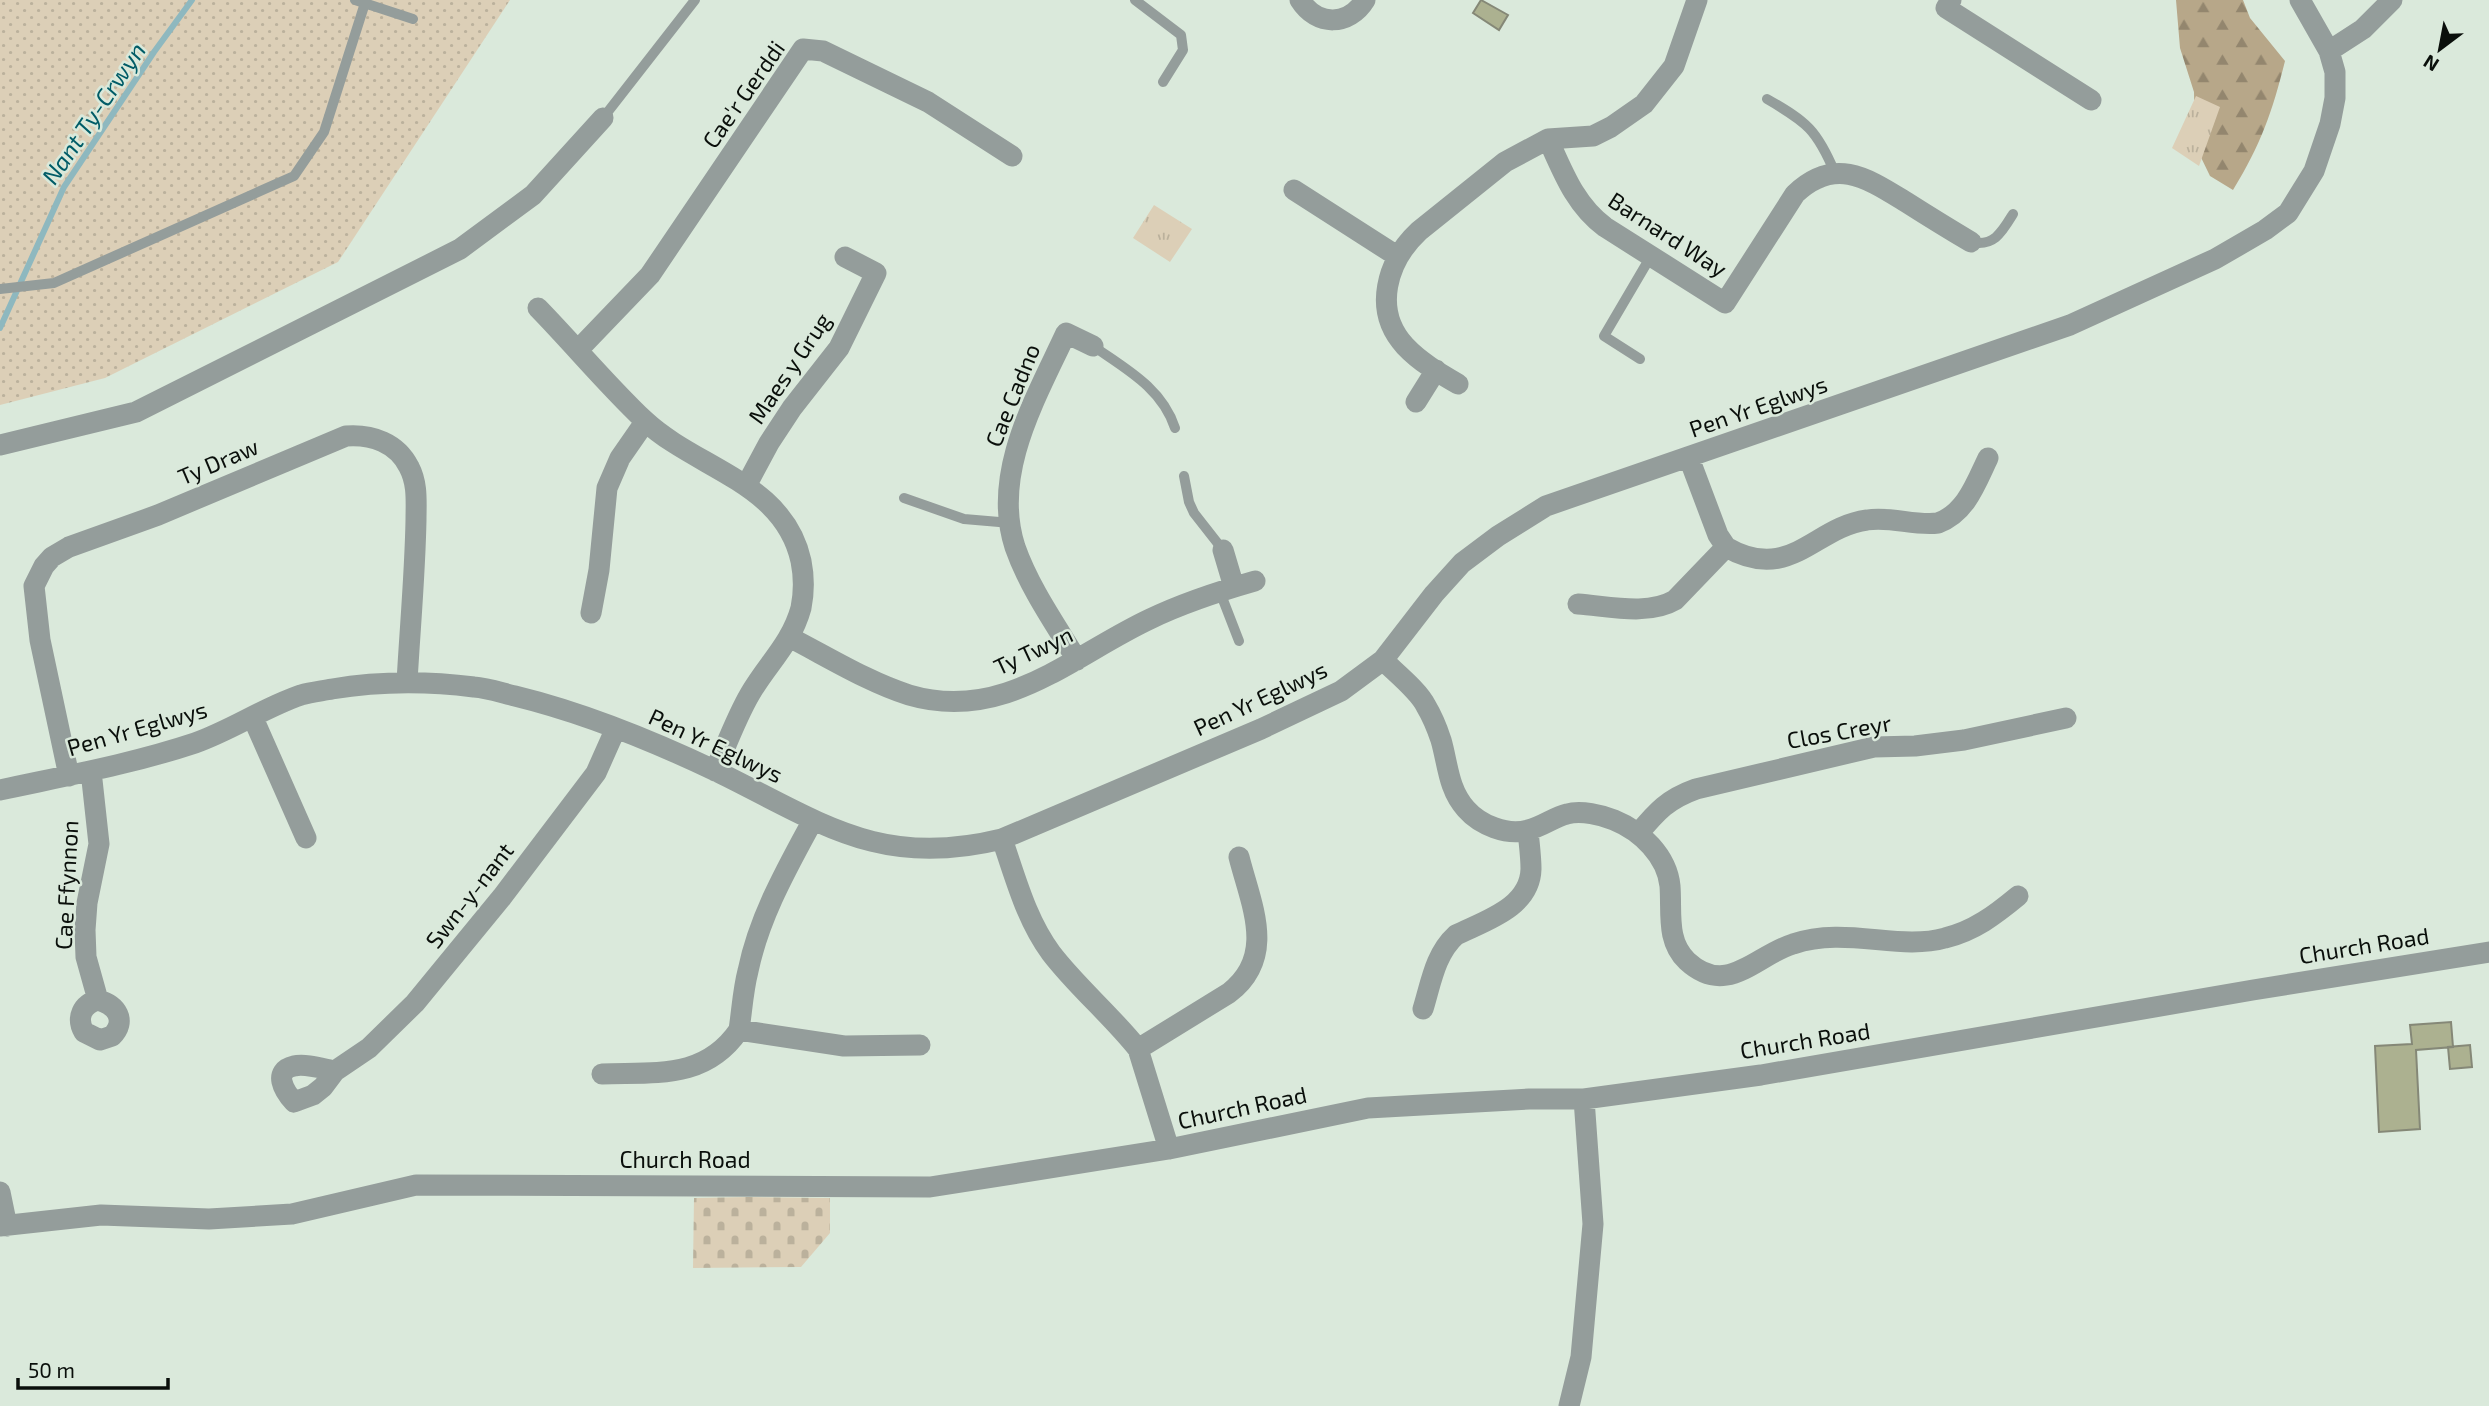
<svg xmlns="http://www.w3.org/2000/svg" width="2489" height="1406" font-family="'Exo 2',sans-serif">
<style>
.grass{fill:url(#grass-dots)}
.forest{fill:url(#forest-firs)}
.cemetery{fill:url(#cemetery-stones)}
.park{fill:url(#park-tufts)}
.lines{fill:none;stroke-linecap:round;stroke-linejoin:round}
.stream{stroke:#8eb8bf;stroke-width:6}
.building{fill:#acb190;stroke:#858877;stroke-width:2}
.service{stroke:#949d9b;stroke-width:10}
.minor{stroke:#949d9b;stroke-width:21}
.labels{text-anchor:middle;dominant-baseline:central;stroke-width:5;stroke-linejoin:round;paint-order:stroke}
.street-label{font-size:23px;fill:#0a0f0b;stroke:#dae9db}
.water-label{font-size:24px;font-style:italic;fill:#005c67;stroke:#dae9db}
</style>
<defs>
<pattern id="grass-dots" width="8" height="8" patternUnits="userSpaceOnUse" patternTransform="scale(1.75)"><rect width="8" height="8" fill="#dccfb7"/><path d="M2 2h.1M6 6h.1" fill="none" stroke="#bbb19c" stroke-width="1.8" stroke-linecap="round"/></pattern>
<pattern id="forest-firs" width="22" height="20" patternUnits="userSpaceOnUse" patternTransform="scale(1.75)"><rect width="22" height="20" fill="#b7a789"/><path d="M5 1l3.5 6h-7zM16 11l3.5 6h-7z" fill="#93866e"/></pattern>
<pattern id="cemetery-stones" width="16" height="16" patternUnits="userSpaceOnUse" patternTransform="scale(1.75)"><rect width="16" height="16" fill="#dccfb7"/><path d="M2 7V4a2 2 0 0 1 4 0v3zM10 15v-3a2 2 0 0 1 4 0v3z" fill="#bbb19c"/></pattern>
<pattern id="park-tufts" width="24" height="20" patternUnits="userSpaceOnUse" patternTransform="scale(1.75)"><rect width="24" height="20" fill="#dccfb7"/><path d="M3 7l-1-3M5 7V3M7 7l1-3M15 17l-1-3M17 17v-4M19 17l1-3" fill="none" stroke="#bbb19c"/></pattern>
</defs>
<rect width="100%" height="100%" fill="#dae9db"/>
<path class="grass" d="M 0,0 L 510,0 L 338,262 L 105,378 L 0,405 Z"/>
<path class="forest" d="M 2176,0 L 2243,0 L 2250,18 L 2285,61 C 2272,113 2261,144 2233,190 L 2210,176 L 2195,145 L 2194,92 L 2180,48 Z"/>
<path class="cemetery" d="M 748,1197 L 830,1198 L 830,1233 L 801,1267 L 693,1268 L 694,1198 Z"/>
<path class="park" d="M 2196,96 L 2220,107 L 2199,166 L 2172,148 Z
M 1154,205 L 1192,229 L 1170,262 L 1133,238 Z"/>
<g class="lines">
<path class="stream" d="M 0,328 L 64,187 L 154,52 L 192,0"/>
</g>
<path class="building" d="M 1481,0 L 1508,15 L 1499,30 L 1473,13 Z
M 2451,1022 L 2453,1047 L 2416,1050 L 2420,1129 L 2379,1132 L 2375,1046 L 2412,1044 L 2410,1025 Z
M 2470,1045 L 2472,1067 L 2450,1069 L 2448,1047 Z"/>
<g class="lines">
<path class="service" d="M 355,0 L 413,19
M 1135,0 L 1181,35 L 1183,50 L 1163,82
M 1767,99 C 1807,122 1817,130 1835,173
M 603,118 L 695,0
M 1971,242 C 1994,247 2002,232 2013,214
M 0,289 L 54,283 L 294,176 L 324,132 L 365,3
M 1093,346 C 1126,369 1162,388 1175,428
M 1640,359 L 1604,336 L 1651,256
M 1184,476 L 1189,502 L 1194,513 L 1223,550
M 904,498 L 964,519 L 1011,523
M 1220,592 L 1239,641"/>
<path class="minor" d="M 1300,0 C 1317,27 1349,26 1365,0
M 1951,0 L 1946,8 L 2091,100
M 2329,51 L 2363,29 L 2392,0
M 1548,139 C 1563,172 1575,205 1605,227 L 1725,303 L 1795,194 C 1835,156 1867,178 1906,202 C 1928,216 1949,229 1971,242
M 1294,190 L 1397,256
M 538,308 C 574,345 607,385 644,420 C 696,469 784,482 801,561 C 804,576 804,593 801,608 C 791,644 768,663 750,694 C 736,718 726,746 715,771
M 578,350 L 650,275 L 803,49 L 823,51 L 928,102 L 1012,156
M 1458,384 C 1439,373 1420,362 1405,346 C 1372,310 1387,261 1419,231 L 1505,162 L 1548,139 L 1593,136 L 1611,127 L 1644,104 L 1674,66 L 1697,0
M 1416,402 L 1436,370
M 0,445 L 136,412 L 460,249 L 533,195 L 603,118
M 746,486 L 769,443 L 792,408 L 839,348 L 876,273 L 845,257
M 1726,547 C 1790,584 1814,527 1867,520 C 1891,516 1914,526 1938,523 C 1966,513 1976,483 1988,458
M 1223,550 L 1234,587
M 1578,604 C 1608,606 1648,616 1675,600 L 1726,547 L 1718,535 L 1689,458
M 591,613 L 599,570 L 607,488 L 620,458 L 645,422
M 789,637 C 828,657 868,682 909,695 C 1004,723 1071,656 1150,619 C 1183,603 1220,591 1255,581
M 1077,660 C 1055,624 1029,587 1015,547 C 991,473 1036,398 1066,333 L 1093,346
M 1383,660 C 1395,672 1419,691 1426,706 C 1432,716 1437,728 1441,740 C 1448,764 1448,789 1466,809 C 1480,825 1507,836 1528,830 C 1542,827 1554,817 1567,814 C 1581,810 1602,815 1614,820 C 1641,831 1667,856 1670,886 C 1672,913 1666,941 1687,961 C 1727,998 1756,955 1793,944 C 1846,926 1898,951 1945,938 C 1974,931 1995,915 2018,896
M 253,718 L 306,838
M 91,771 L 99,844 L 87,903 L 85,930 L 86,957 L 98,1000 C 82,1004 76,1018 84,1032 L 100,1040 L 112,1036 C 127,1021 117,1005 98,1000
M 69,776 L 40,640 L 34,586 L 44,566 L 52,557 L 69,547 L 158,515 L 346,436 C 372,434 397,443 409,467 C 418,484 416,502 416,520 C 415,574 410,628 407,682
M 0,790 C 65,776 132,764 195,743 C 232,730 265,707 301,695 C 311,692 322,691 332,689 C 380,681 426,681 474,687 C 488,688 502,693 515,696 C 585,713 653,741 718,772 C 822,823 880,869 1002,839 L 1261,729 L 1341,691 L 1383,660 L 1434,594 L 1462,563 L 1498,536 L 1546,506 L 2070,325 L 2215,259 L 2265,230 L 2288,213 L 2314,171 L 2330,124 L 2335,98 L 2335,72 L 2329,51 L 2300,0
M 1638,834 C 1657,811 1668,799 1696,789 L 1874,747 L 1915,746 L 1964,740 L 2066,718
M 1002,839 C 1016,879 1026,919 1051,953 C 1077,987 1111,1015 1138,1049 L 1229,993 C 1277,956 1251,905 1239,857
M 1423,1009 C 1431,983 1435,954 1456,935 C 1484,921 1530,908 1531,869 C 1531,856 1529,843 1528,830
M 739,1030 C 742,1010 743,990 748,971 C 759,917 787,868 813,820
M 1138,1049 L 1169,1149
M 335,1071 C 324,1069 305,1063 294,1066 C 272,1071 284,1091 294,1102 L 313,1095 L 323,1087 L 335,1071 L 369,1048 L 415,1003 L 502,897 L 596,773 L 616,728
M 602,1074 C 655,1072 705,1080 739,1030 L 844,1046 L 920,1045
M 0,1192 L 7,1226
M 0,1226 L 101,1215 L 209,1219 L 292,1214 L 416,1185 L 930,1187 L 1169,1149 L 1368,1108 L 1529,1099 L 1584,1099 L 1761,1075 L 2253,990 L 2489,952
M 1569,1406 L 1581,1357 L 1593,1224 L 1584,1099"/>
</g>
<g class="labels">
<g class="street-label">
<text transform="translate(743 94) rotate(-55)">Cae'r Gerddi</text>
<text transform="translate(1668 234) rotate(33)">Barnard Way</text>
<text transform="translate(789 368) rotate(-56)">Maes y Grug</text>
<text transform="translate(1012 395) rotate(-68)">Cae Cadno</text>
<text transform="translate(1758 406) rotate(-19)">Pen Yr Eglwys</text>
<text transform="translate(218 461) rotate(-23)">Ty Draw</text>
<text transform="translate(1033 650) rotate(-25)">Ty Twyn</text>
<text transform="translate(1260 698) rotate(-25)">Pen Yr Eglwys</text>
<text transform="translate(137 728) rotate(-16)">Pen Yr Eglwys</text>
<text transform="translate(1839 731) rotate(-10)">Clos Creyr</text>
<text transform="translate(716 745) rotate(25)">Pen Yr Eglwys</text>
<text transform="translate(66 885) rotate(-87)">Cae Ffynnon</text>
<text transform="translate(469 895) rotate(-52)">Swn-y-nant</text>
<text transform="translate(2364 945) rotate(-9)">Church Road</text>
<text transform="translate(1805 1040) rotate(-9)">Church Road</text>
<text transform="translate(1242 1107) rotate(-12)">Church Road</text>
<text x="685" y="1159">Church Road</text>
</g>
<g class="water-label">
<text transform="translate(93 113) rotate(-56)">Nant Ty-Crwyn</text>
</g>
</g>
<g transform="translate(2440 49) rotate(212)" stroke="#dae9db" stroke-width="5" paint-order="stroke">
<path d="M0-5L12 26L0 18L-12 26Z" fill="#0a0f0b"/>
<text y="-10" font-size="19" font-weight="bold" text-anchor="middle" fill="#0a0f0b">N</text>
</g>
<path d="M18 1378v10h150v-10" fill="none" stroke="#0a0f0b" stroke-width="3.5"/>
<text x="28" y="1378" font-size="21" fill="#0a0f0b" stroke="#dae9db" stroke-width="5" paint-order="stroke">50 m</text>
</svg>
